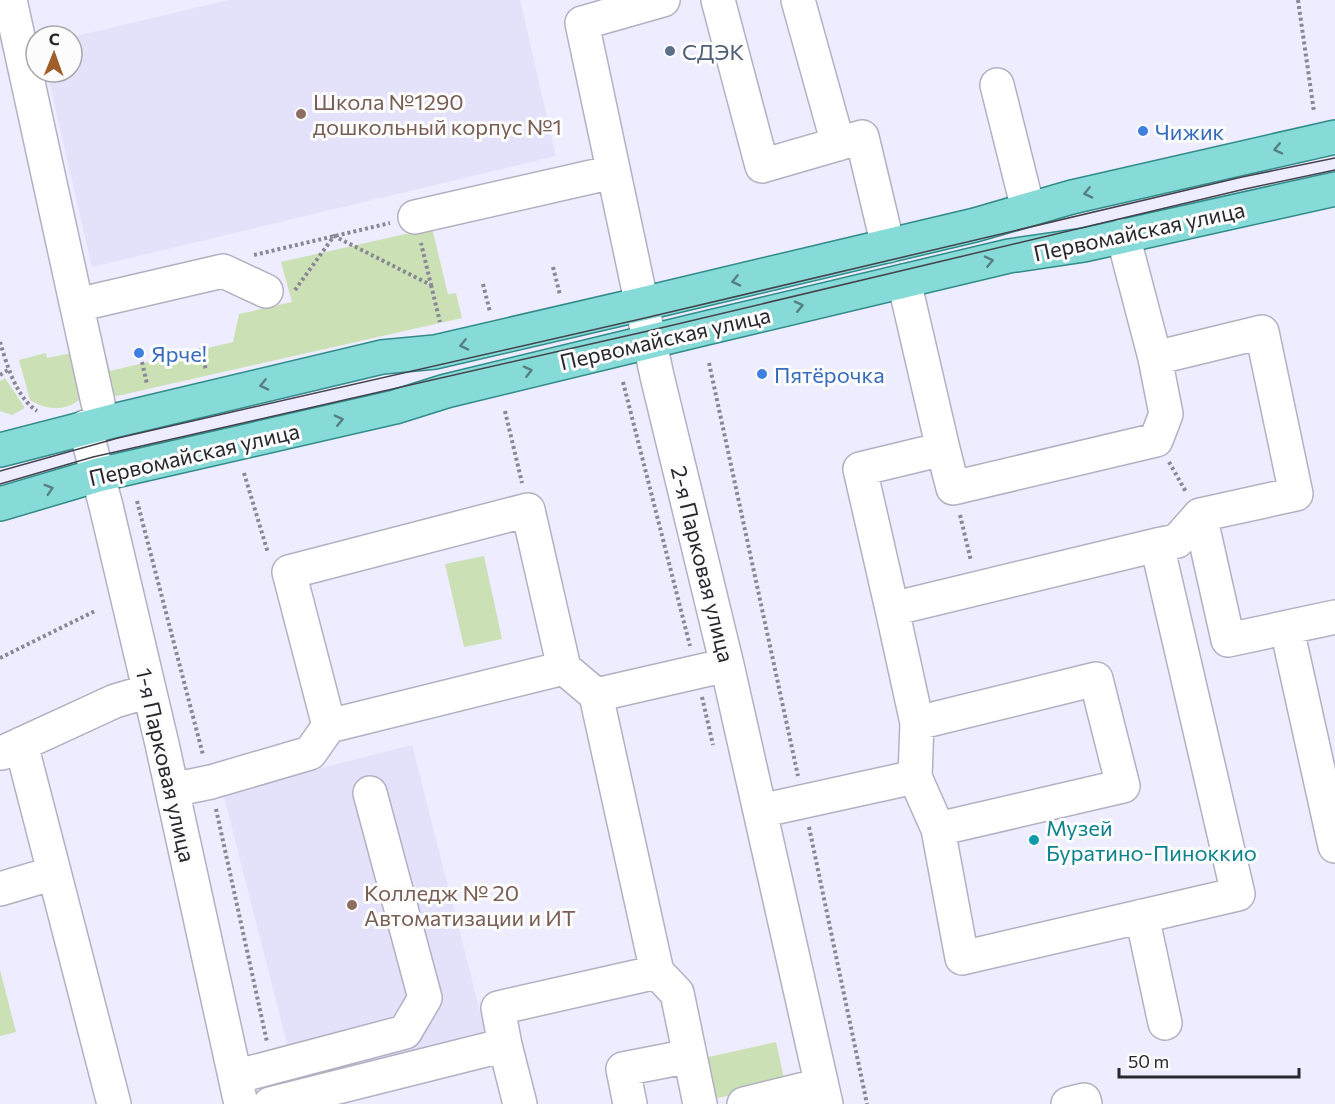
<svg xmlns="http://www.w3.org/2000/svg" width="1335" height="1104" font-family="Commissioner,sans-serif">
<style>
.built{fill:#e4e1fb}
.green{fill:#cce0b5}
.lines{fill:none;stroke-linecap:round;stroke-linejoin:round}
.minor-casing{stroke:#b2b1c2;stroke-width:36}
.major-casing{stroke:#318b8a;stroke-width:36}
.path{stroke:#8a8895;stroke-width:4;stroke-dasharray:3 3;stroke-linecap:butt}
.minor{stroke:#fff;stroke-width:33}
.major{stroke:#86dad7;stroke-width:33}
.tram{stroke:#44434c;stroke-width:1.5}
.oneway{stroke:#578082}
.service-dot{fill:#5c6f8a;stroke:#fcfcfc;stroke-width:2}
.education-dot{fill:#8d6e63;stroke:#fcfcfc;stroke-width:2}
.shop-dot{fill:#3f7fe0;stroke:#fcfcfc;stroke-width:2}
.culture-dot{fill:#0f9aa8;stroke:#fcfcfc;stroke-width:2}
.labels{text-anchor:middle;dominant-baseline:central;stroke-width:6;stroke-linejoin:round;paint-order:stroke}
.service-label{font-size:22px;fill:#4e5e75;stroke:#fcfcfc;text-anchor:start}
.education-label{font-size:22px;fill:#785e54;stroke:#fcfcfc;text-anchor:start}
.shop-label{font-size:22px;fill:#366cbe;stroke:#fcfcfc;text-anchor:start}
.street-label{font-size:22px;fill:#28272e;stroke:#fcfcfc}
.culture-label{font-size:22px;fill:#0d838f;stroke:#fcfcfc;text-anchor:start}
</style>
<rect width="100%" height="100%" fill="#eeecff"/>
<path class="built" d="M 229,0 L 520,0 L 556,156 L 92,267 L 47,72 L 72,72 L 72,37 Z
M 412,745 L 486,1035 L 297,1083 L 223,793 Z"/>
<path class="green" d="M 432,228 L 448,294 L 456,293 L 462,318 L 117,396 L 101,394 L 85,326 L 98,323 L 110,371 L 233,342 L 239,314 L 292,302 L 281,262 Z
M 77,352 L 85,395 C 69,411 49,412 30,400 L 19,360 L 46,353 L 47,358 Z
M 5,378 L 25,408 L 12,415 L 0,411 L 0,381 Z
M 484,556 L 502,639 L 464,647 L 445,564 Z
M 0,970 L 16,1032 L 0,1036 Z
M 776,1042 L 785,1083 L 713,1099 L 704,1058 Z"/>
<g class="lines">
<g class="minor-casing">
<path id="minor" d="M 10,0 L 98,403
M 718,0 L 762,166 L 862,137 L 888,246
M 798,0 L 838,144
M 582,23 L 657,376 L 727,665 L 826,1104
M 582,23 L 663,0
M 997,85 L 1028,209
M 415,217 L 613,172
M 77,305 L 223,271 L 266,291
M 1155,358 L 1262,332 L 1296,494 L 1200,515 L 1177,541 L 1157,545
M 85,427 L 106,506 L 162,744 L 241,1104
M 943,449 L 953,488 L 1156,440 L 1166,414 L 1155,358 L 1123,236
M 1200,515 L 1228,640 L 1335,617
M 892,609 L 917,723 L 915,777
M 1287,629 L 1335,846
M 917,723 L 1096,679 L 1123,786 L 938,829
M 329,726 L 289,572 L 528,510 L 564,668 L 596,695
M 21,744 L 114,1104
M 2,753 L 115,701 L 149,691
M 172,790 L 211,782 L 310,753 L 329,726 L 564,668
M 760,811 L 915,777 L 938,829 L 962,958 L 1238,894 L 1157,545 L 892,609 L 860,469 L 943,449 L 904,281
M 0,889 L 54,873
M 1142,916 L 1165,1023
M 505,1045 L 520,1104
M 235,1077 L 405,1032 L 425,998 L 370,793
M 270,1104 L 505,1045 L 498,1008 L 657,972
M 630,1104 L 623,1069 L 690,1056
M 700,1104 L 677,993 L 657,972 L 596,695 L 727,665
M 744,1104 L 821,1085
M 1068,1104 L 1084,1100 L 1085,1104"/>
</g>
<g class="major-casing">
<path id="major" d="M 0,450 L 113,421 L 382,357 L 435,352 L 642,304 L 975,225 L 1072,197 L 1335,137
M 0,504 L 98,475 L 395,407 L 446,391 L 702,329 L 1009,256 L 1084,245 L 1335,189"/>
</g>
<path class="path" d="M 1298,0 L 1314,112
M 254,255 L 390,223
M 553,267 L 560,295
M 483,284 L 490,312
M 431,285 L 440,322
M 295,290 L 334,236 L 431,285 L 421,243
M 0,342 C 7,365 16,397 37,411
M 200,348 L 206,370
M 142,362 L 147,384
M 709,363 L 798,776
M 0,375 L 8,370
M 623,382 L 690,646
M 505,411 L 522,483
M 1169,462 L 1186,492
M 244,473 L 268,553
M 137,501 L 203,755
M 960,515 L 971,561
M 0,658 L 95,611
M 702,697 L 713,745
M 216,809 L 267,1042
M 809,827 L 867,1104"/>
<use href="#minor" class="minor"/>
<use href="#major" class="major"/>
<path class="tram" d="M 0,471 L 118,438 L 645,318 L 1242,177 L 1335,158
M 0,484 L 93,457 L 648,331 L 1245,189 L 1335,170"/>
</g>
<defs><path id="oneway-chevron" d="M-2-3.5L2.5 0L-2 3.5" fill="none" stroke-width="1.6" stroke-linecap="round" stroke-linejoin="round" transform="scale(1.5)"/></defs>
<g class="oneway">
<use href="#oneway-chevron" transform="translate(1278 149) rotate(167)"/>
<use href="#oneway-chevron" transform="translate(1088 193) rotate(167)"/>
<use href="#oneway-chevron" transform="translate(989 261) rotate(-13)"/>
<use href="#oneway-chevron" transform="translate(736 281) rotate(167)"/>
<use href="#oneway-chevron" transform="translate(799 306) rotate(-13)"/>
<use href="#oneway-chevron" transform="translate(464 345) rotate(167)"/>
<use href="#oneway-chevron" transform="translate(528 371) rotate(-14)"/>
<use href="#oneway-chevron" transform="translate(264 385) rotate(167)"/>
<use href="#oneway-chevron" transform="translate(339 420) rotate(-13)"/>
<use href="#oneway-chevron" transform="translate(49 489) rotate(-18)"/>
</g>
<circle class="service-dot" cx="670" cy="51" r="6"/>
<g class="education-dot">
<circle cx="301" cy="114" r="6"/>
<circle cx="352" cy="905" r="6"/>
</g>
<g class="shop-dot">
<circle cx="1143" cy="131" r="6"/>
<circle cx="139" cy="353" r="6"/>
<circle cx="762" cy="374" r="6"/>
</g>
<circle class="culture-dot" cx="1034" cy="840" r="6"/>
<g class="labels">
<g class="service-label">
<text x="682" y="51">СДЭК</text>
</g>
<g class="education-label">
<text x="313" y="101">Школа №1290<tspan x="313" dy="25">дошкольный корпус №1</tspan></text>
<text x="364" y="892">Колледж № 20<tspan x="364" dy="25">Автоматизации и ИТ</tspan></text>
</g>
<g class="shop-label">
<text x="1155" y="131">Чижик</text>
<text x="151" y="353">Ярче!</text>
<text x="774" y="374">Пятёрочка</text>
</g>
<g class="street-label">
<text transform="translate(1139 231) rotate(-12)">Первомайская улица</text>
<text transform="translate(665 338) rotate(-13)">Первомайская улица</text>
<text transform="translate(194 454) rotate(-13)">Первомайская улица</text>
<text transform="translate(703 564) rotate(76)">2-я Парковая улица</text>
<text transform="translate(166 765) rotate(77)">1-я Парковая улица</text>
</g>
<g class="culture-label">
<text x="1046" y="827">Музей<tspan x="1046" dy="25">Буратино-Пиноккио</tspan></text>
</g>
</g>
<g transform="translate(54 54) rotate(1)"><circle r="28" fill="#fcfcfc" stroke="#a7a7aa" stroke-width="1.5"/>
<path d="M0-4.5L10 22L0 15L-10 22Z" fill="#a05e2a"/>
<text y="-9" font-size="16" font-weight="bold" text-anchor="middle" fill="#28272e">С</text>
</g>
<path d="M1119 1068v9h180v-9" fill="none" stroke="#28272e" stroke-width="3"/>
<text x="1128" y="1068" font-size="18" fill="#28272e" stroke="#fcfcfc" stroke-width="4.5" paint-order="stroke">50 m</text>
</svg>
